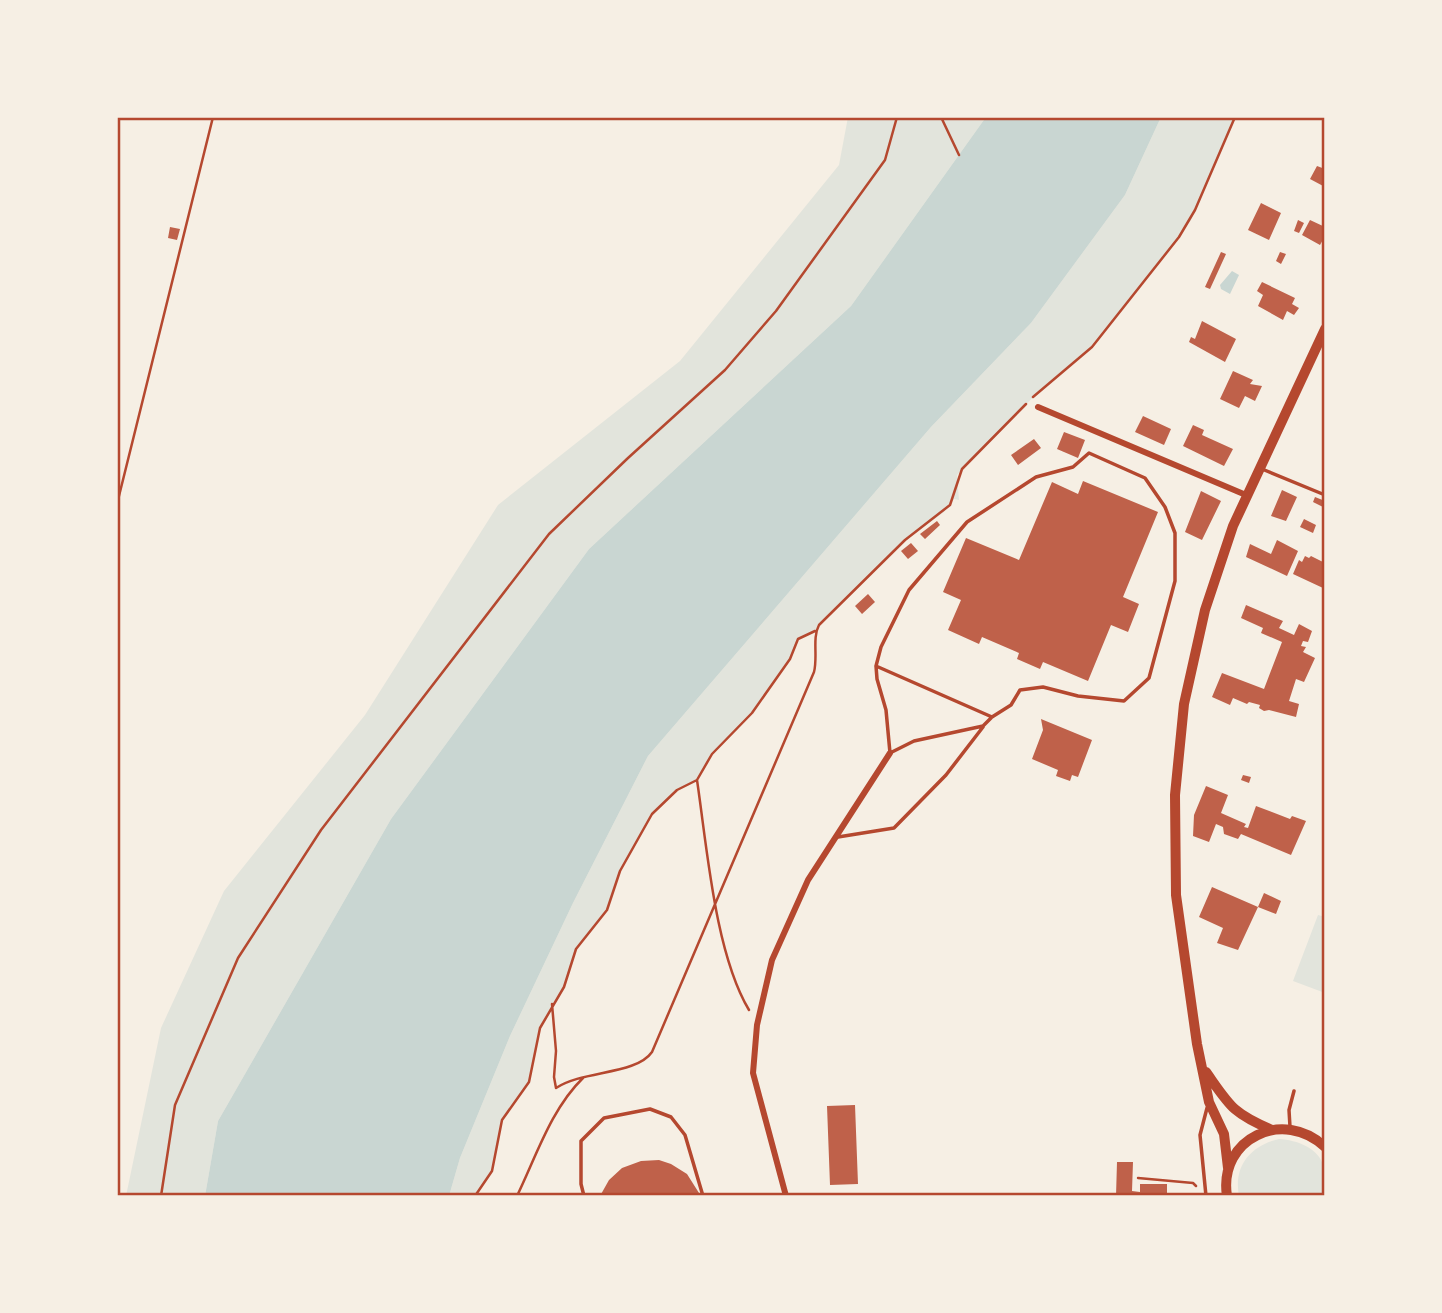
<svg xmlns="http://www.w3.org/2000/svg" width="1442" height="1313" font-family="Signika,sans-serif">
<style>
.green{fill:#e2e4dc}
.water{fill:#c9d6d2}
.building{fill:#bf614a}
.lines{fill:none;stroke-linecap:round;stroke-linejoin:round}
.path{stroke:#b5482f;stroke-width:2.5}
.service{stroke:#b5482f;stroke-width:3.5}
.minor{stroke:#b5482f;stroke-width:6}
.primary{stroke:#b5482f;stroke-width:10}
.neatline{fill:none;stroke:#b5482f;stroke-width:2.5}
</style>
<rect width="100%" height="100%" fill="#f6efe4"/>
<path class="green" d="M 848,117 L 986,117 L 851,306 L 589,549 L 391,819 L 218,1121 L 205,1196 L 126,1196 L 161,1028 L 224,891 L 365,715 L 498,505 L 680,361 L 839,165 Z
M 1161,117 L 1235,117 L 1191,220 L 1179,237 L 1092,347 L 1043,387 L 957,475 L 959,500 L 954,499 L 944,512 L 905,541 L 833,610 L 815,631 L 798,639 L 790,659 L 752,713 L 712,754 L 697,780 L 677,790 L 652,814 L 620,871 L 607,910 L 576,949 L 564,987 L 540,1028 L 529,1082 L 502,1120 L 492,1171 L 475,1196 L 449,1196 L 460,1158 L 510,1036 L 573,903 L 648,756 L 931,427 L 1031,323 L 1125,195 Z
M 1318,915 L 1325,917 L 1325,993 L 1293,981 Z
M 1279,1139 C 1297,1140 1319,1148 1324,1167 C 1327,1176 1325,1187 1325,1196 L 1239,1196 C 1233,1166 1251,1145 1279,1139 Z"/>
<path class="water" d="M 986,117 L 1161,117 L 1125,195 L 1031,323 L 931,427 L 648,756 L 573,903 L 510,1036 L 460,1158 L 449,1196 L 205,1196 L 218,1121 L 391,819 L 589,549 L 851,306 Z
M 1232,271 L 1239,275 L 1230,294 L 1221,289 L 1220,285 Z"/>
<path class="building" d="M 1317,166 L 1325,169 L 1325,187 L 1310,179 Z
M 1261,203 L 1281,213 L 1269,240 L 1248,230 Z
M 1298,220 L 1304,223 L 1299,233 L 1294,231 Z
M 1310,220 L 1325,227 L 1325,236 L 1320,245 L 1302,235 Z
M 170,227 L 180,229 L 177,240 L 168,238 Z
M 1221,252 L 1226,254 L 1210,289 L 1205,287 Z
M 1280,252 L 1286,254 L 1281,264 L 1276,261 Z
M 1262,282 L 1295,298 L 1292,304 L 1299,308 L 1294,315 L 1287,311 L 1283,320 L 1258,306 L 1263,295 L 1257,291 Z
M 1202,321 L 1236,339 L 1225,362 L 1189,342 L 1191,337 L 1195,339 Z
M 1233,371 L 1253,380 L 1250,384 L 1262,386 L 1255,401 L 1245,396 L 1239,408 L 1220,399 Z
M 1143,416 L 1171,429 L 1164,445 L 1135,432 Z
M 1193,425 L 1204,430 L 1202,435 L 1233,449 L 1224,466 L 1183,446 Z
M 1064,432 L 1085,440 L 1078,458 L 1057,449 Z
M 1034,439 L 1041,448 L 1018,465 L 1011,455 Z
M 1083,481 L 1158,512 L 1123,597 L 1139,604 L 1128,632 L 1111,625 L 1088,681 L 1043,662 L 1040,669 L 1017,659 L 1019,653 L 982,637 L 979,644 L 948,630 L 961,600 L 943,592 L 966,538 L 1019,560 L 1052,482 L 1078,494 Z
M 1282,490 L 1297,497 L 1286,521 L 1271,516 Z
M 1201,491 L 1221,501 L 1202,540 L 1185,532 Z
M 1315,497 L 1325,501 L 1325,508 L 1313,502 Z
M 1304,519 L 1316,525 L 1313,533 L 1300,527 Z
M 937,521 L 940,525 L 925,539 L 920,534 Z
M 1277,540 L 1298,551 L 1287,576 L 1246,557 L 1250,544 L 1271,554 Z
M 911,543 L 918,551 L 908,559 L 901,551 Z
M 1305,556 L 1309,558 L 1311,556 L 1325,563 L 1322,580 L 1325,582 L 1325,595 L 1322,593 L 1323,588 L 1293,574 L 1299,560 L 1302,562 Z
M 868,594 L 875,602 L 862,614 L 855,606 Z
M 1246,605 L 1283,621 L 1279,628 L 1294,635 L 1299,624 L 1312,631 L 1308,642 L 1303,641 L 1301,646 L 1306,647 L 1303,652 L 1315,658 L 1304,682 L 1296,679 L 1289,701 L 1299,704 L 1296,717 L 1269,710 L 1264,711 L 1259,708 L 1260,705 L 1249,702 L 1247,704 L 1233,698 L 1230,705 L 1212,697 L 1222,673 L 1264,689 L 1282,642 L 1261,633 L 1263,628 L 1241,618 Z
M 1041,719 L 1092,740 L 1078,777 L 1072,775 L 1070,781 L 1056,776 L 1058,770 L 1032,759 L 1043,730 Z
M 1243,775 L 1251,777 L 1249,783 L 1241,780 Z
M 1206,786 L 1228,795 L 1221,813 L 1246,824 L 1244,827 L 1248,828 L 1256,806 L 1290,819 L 1292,816 L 1306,821 L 1291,855 L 1241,834 L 1238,839 L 1224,834 L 1223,827 L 1216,824 L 1209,842 L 1193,836 L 1194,815 Z
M 1212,887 L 1258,907 L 1238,950 L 1217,943 L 1223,928 L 1199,917 Z
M 1264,893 L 1281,901 L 1276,914 L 1258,907 Z
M 855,1105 L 858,1184 L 830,1185 L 827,1106 Z
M 659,1160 L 671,1164 L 687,1174 L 699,1193 L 693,1196 L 600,1196 L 609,1180 L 622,1168 L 641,1161 Z
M 1117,1162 L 1133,1162 L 1132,1191 L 1140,1192 L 1140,1184 L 1167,1184 L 1167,1196 L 1116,1196 Z"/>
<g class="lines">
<path class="path" d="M 941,117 L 959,155
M 1033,397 L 1092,347 L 1179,237 L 1195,210 L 1235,117
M 117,504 L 213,117
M 697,780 C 707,847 715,953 749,1010
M 552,1004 L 556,1051 L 554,1077 L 556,1088 C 583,1070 636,1075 652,1052 L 814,672 C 818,657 812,638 819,625 L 905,540 L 950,505 L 962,469 L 1026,404
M 1138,1178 L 1193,1183 L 1196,1186
M 161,1196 L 175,1105 L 238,958 L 321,830 L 549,534 L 628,458 L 725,370 L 776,311 L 885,160 L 897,117
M 475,1196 L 492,1171 L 502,1120 L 529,1082 L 540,1028 L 564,987 L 576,949 L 607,910 L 620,871 L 652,814 L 677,790 L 697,780 L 712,754 L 752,713 L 790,659 L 798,639 L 815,631
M 517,1196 C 536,1157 551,1109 583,1078"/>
<path class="service" d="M 1089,453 L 1145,478 L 1165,507 L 1175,533 L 1175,581 L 1149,678 L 1124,701 L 1078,696 L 1043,687 L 1020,690 L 1011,705 L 992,717 L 983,726 L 914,741 L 890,753 L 886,710 L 877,679 L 876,666 L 881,647 L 909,590 L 967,522 L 1036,477 L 1073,467 Z
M 1262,469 L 1325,495
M 876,666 L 992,717
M 838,837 L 894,828 L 946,775 L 983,727
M 1290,1127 L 1289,1110 L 1294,1091
M 584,1196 L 581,1184 L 581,1141 L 604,1118 L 650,1109 L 671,1117 L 685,1135 L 703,1196
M 1206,1196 L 1200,1135 L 1207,1108"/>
<path class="minor" d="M 1038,407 L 1246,495
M 786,1196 L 753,1073 L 757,1025 L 772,960 L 808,880 L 890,753"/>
<path class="primary" d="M 1206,1072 C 1230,1106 1232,1113 1272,1130
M 1228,1168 L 1224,1134 L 1209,1102 L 1197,1044 L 1176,895 L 1175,795 L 1184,704 L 1205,610 L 1233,526 L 1325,329
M 1227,1196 C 1218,1138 1284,1108 1325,1147"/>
</g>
<rect width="1442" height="1313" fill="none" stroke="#f6efe4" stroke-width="238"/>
<rect x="119" y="119" width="1204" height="1075" class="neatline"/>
</svg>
